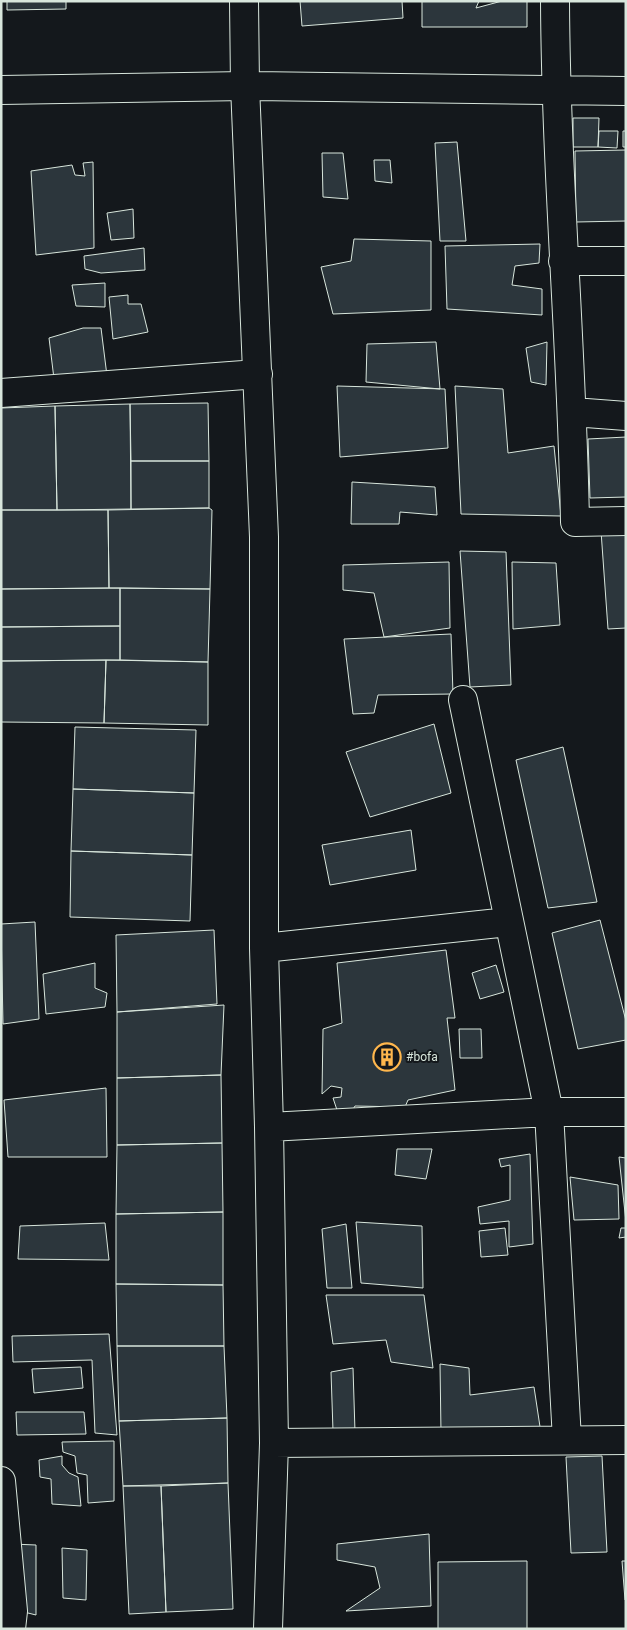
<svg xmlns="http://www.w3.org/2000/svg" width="627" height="1630" font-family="Roboto,sans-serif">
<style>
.building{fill:#2c363c;stroke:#d8e6dc}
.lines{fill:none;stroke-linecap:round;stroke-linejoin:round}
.minor-casing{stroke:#d8e6dc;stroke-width:30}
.minor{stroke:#14181c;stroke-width:28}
.labels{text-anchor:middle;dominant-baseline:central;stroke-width:4;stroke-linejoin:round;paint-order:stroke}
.poi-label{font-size:12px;fill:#d8e6dc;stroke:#14181c;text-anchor:start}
</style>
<rect width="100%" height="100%" fill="#14181c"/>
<path class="building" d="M 7,1 L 66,1 L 66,9 L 7,10 Z
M 300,1 L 402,1 L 403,18 L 302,26 Z
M 422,1 L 479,1 L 476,8 L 502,1 L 527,1 L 527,27 L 422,27 Z
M 573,118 L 599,118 L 598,147 L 573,147 Z
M 599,131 L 618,131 L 617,148 L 598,147 Z
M 623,131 L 626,131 L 626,147 L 623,147 Z
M 457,142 L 466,241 L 440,241 L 435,143 Z
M 626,150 L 626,221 L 576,222 L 575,151 Z
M 322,153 L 343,153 L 348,199 L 323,197 Z
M 374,160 L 390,160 L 392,183 L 375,181 Z
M 93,162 L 94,248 L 36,255 L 31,171 L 72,165 L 75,175 L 85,176 L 83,163 Z
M 133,209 L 134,238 L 111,240 L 107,213 Z
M 354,239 L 431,241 L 431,310 L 333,314 L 321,267 L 351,261 Z
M 540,244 L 539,263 L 515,266 L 512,285 L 542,289 L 542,315 L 447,309 L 445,246 Z
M 144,248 L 145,270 L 101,273 L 85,269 L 84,256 Z
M 105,283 L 105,307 L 76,306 L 72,285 Z
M 128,295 L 128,304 L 141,304 L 148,332 L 113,339 L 109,297 Z
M 83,328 L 101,328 L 107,376 L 54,379 L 49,338 Z
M 436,342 L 440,389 L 366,382 L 367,344 Z
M 547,342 L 546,385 L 531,382 L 526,348 Z
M 337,386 L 445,389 L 448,448 L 340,457 Z
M 455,386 L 503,389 L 508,453 L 554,446 L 561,516 L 461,514 Z
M 208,403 L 209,461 L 131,461 L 130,404 Z
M 130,404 L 131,509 L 57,510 L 55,406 Z
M 55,406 L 57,510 L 1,510 L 1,408 Z
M 626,437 L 626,497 L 590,498 L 588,439 Z
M 131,461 L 209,461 L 209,508 L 131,509 Z
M 352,482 L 435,487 L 437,515 L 400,512 L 399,524 L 351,524 Z
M 209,508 L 212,510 L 210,589 L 109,588 L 108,510 Z
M 1,510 L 108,510 L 109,588 L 1,589 Z
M 626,529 L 626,628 L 608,629 L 601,531 Z
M 460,551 L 506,552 L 511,685 L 470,687 Z
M 449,562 L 450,628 L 384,637 L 374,593 L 343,590 L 343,565 Z
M 512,562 L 556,563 L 560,625 L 513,629 Z
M 120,588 L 210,589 L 208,662 L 120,660 Z
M 120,588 L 120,626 L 1,627 L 1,589 Z
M 120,626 L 120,660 L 1,661 L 1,627 Z
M 451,634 L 453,694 L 378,695 L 374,713 L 353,714 L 344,639 Z
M 106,660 L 208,662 L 208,725 L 104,723 Z
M 106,660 L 104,723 L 1,722 L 1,661 Z
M 434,724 L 451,793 L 370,817 L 346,752 Z
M 75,727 L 196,730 L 194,793 L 73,789 Z
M 563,747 L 597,902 L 548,908 L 516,760 Z
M 73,789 L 194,793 L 192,855 L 71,851 Z
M 411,830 L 416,870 L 330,885 L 322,845 Z
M 71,851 L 192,855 L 190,921 L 70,917 Z
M 600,920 L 626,1021 L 626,1040 L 578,1049 L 552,933 Z
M 35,922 L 39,1019 L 3,1024 L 1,924 Z
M 214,930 L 217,1004 L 117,1012 L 116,935 Z
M 446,950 L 455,1018 L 447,1018 L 455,1090 L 408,1100 L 405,1107 L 355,1106 L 352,1111 L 337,1110 L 333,1098 L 341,1097 L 342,1088 L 331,1086 L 322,1094 L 323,1029 L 342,1023 L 337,963 Z
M 95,963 L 95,988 L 107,993 L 105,1007 L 46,1014 L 43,974 Z
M 496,965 L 504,992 L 480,999 L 472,973 Z
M 224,1005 L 221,1075 L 117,1078 L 117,1012 Z
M 459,1029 L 481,1029 L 482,1058 L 460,1058 Z
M 221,1075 L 222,1143 L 117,1145 L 117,1078 Z
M 106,1088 L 107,1157 L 8,1157 L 4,1100 Z
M 222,1143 L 223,1212 L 116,1214 L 117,1145 Z
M 397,1149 L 432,1149 L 426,1179 L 395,1175 Z
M 530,1154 L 533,1244 L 509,1247 L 509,1221 L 480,1224 L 478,1207 L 510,1200 L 510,1165 L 501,1167 L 499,1159 Z
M 619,1157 L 626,1158 L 626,1222 Z
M 570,1177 L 618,1185 L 619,1219 L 574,1220 Z
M 223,1212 L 223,1285 L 116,1284 L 116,1214 Z
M 356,1222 L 422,1226 L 423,1288 L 361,1283 Z
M 105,1223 L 109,1260 L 18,1259 L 20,1226 Z
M 346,1224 L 352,1288 L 327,1288 L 322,1229 Z
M 505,1228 L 508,1255 L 481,1257 L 479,1231 Z
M 621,1228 L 626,1228 L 626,1237 L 619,1238 Z
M 116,1284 L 223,1285 L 224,1346 L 117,1346 Z
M 326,1295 L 424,1295 L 433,1368 L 391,1362 L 386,1340 L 333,1344 Z
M 109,1334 L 117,1435 L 95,1433 L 92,1360 L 13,1362 L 12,1336 Z
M 117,1346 L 224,1346 L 227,1418 L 119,1421 Z
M 440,1364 L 469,1368 L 470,1395 L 534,1387 L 542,1440 L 441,1433 Z
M 81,1367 L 83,1388 L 34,1393 L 32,1369 Z
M 353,1368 L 355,1432 L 333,1431 L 331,1372 Z
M 16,1412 L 84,1412 L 86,1434 L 17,1435 Z
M 227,1418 L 228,1483 L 123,1486 L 119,1421 Z
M 114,1441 L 114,1501 L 88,1503 L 87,1475 L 77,1473 L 75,1456 L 63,1452 L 62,1442 Z
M 62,1456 L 62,1465 L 69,1473 L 78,1477 L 81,1506 L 52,1504 L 51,1479 L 40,1477 L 39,1460 Z
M 602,1456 L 607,1552 L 571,1553 L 566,1457 Z
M 228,1483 L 233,1609 L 166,1612 L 161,1486 Z
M 123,1486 L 161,1486 L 166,1612 L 129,1614 Z
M 429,1534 L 431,1606 L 346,1611 L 380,1588 L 375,1567 L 337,1560 L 337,1544 Z
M 12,1544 L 36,1545 L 36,1615 L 16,1610 Z
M 62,1548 L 87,1550 L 86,1600 L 63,1598 Z
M 527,1561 L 527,1629 L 438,1629 L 438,1562 Z
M 622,1561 L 626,1561 L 626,1600 L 625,1600 Z"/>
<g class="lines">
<g class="minor-casing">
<path id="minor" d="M 244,1 L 245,86 L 264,537 L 264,948 L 269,1127 L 274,1443 L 268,1629
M 555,1 C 556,175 572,348 575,522 L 626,521
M 1,90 L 245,86 L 626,91
M 563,261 L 626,261
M 1,393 L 258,374
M 573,412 L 626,416
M 463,700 L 549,1112 L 567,1440
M 264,948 L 508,922
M 269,1127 L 549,1112 L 626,1112
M 274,1443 L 626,1440
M 1,1481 L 13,1611 L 11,1629"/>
</g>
<use href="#minor" class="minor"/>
</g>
<defs>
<g id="building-ring" transform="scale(1.4375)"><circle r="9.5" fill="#14181c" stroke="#ffb74d" stroke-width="1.5"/><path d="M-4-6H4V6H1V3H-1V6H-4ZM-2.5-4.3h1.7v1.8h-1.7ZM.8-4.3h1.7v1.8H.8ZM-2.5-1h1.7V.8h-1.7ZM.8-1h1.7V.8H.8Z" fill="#ffb74d"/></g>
</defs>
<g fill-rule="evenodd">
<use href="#building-ring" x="387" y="1057"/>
</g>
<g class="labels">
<g class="poi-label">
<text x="406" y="1057">#bofa</text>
</g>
</g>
<rect width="627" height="1630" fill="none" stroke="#d8e6dc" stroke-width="5"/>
</svg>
